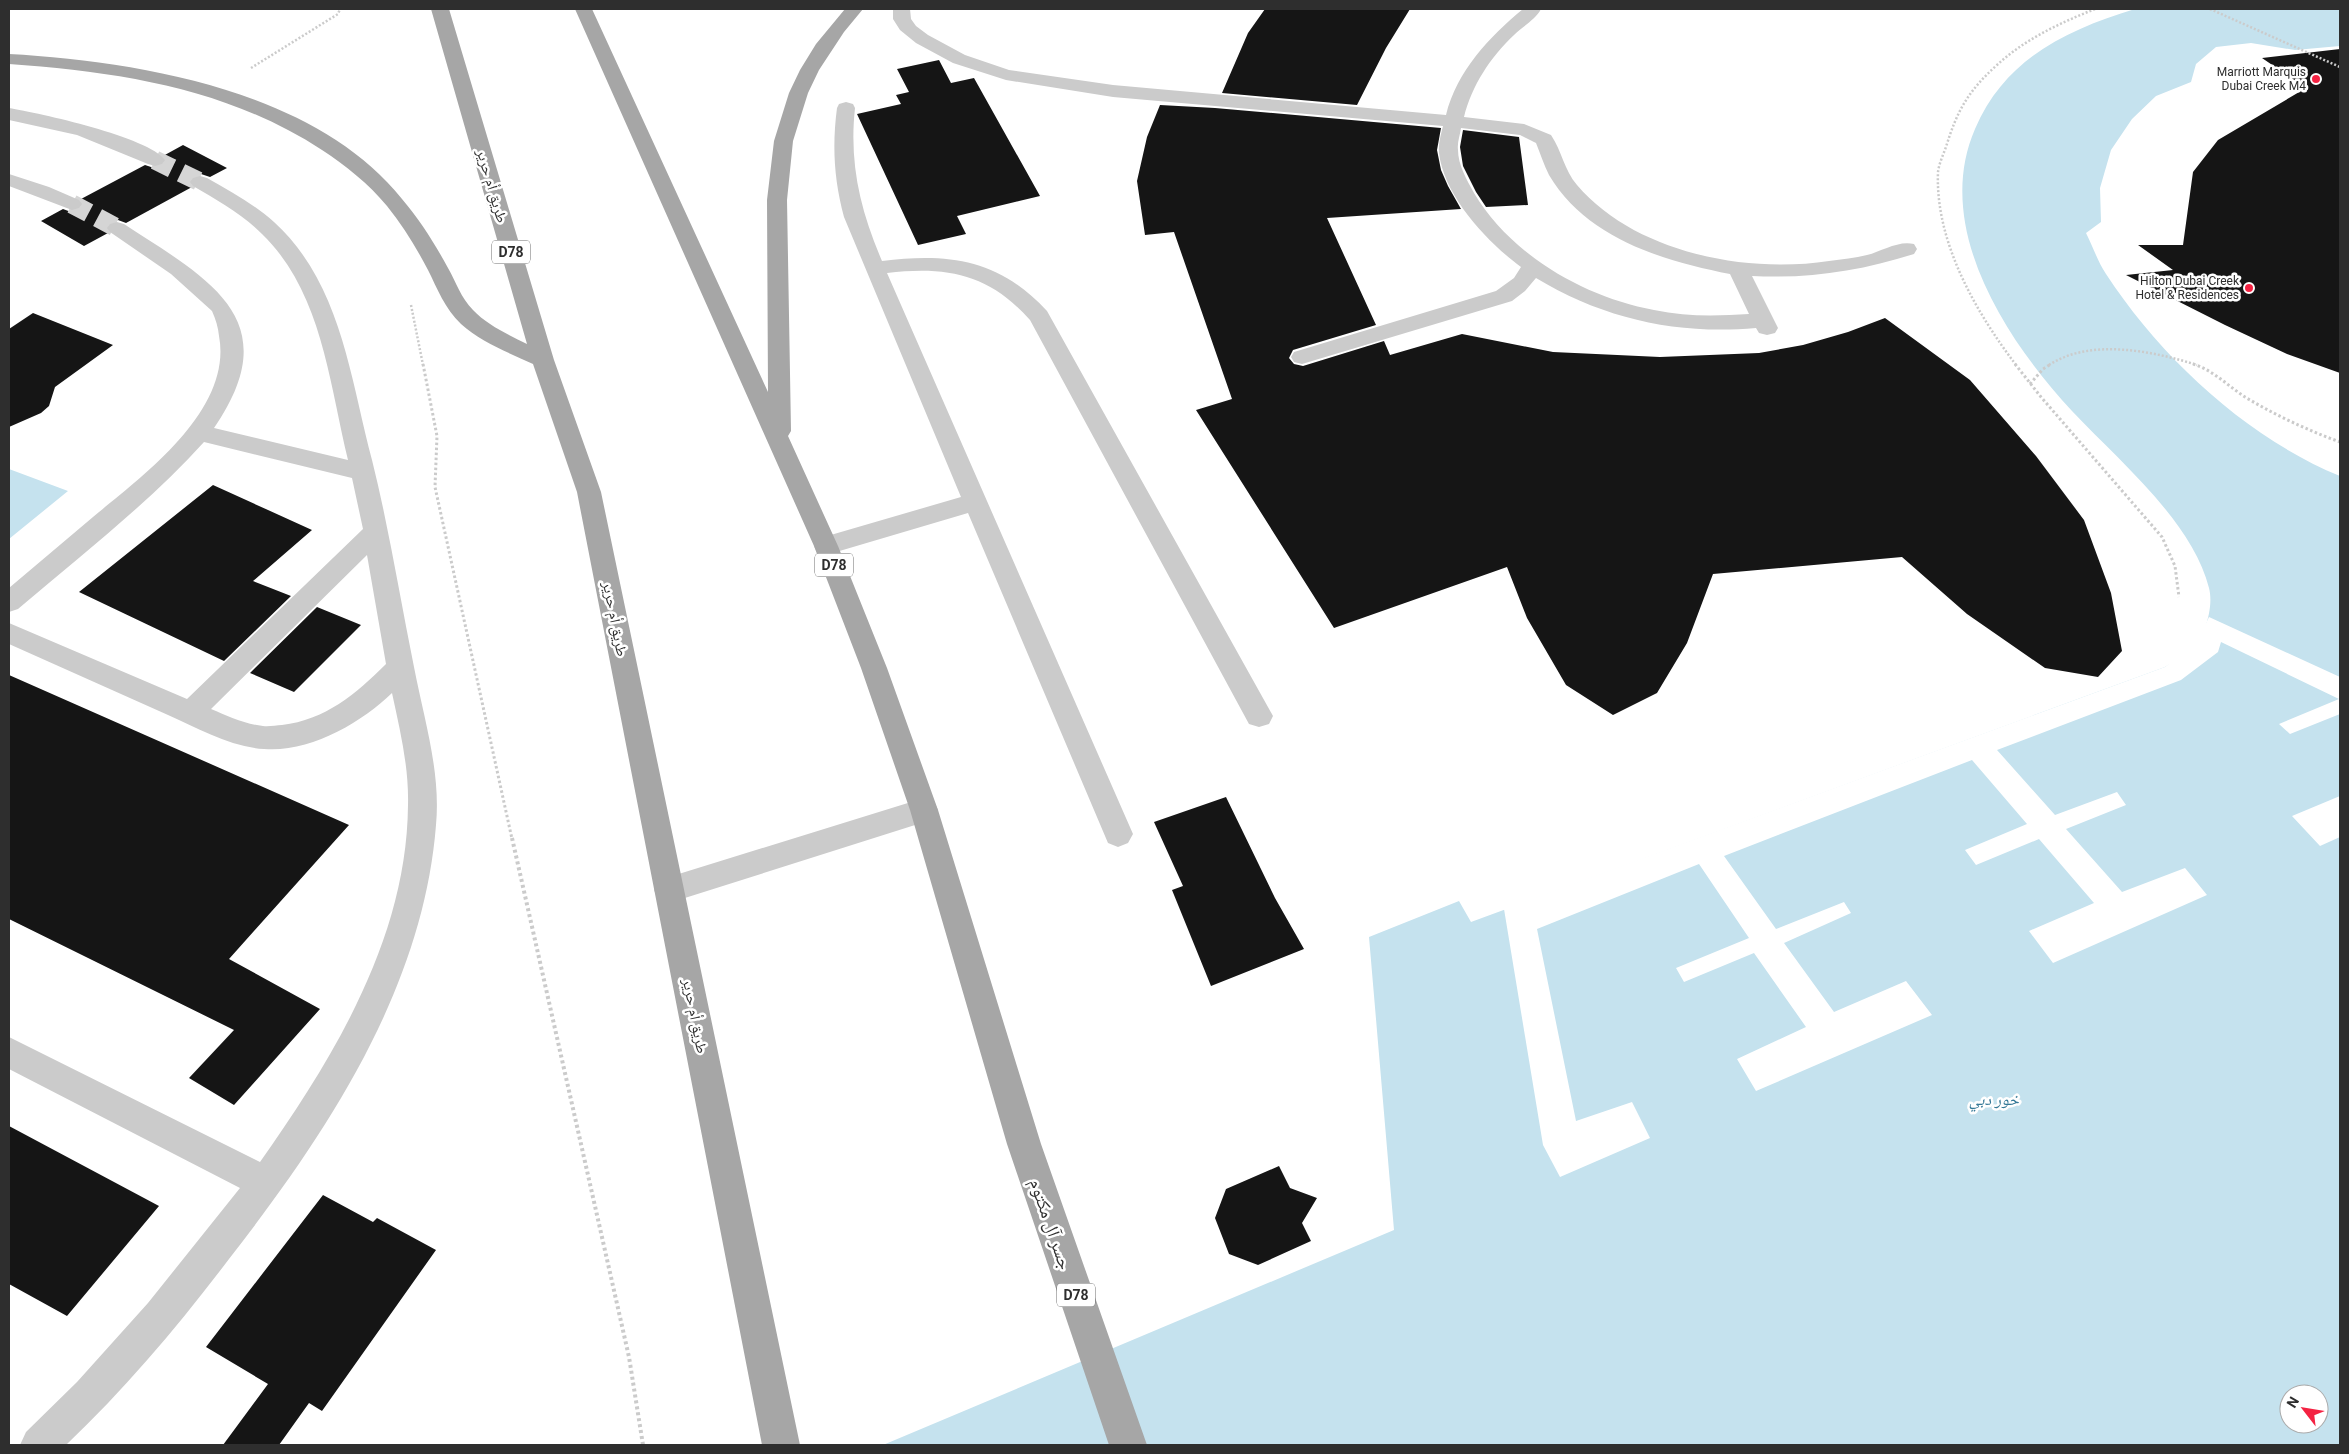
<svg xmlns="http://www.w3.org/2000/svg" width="2349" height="1454" font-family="Roboto,'Noto Naskh Arabic',sans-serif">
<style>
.water{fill:#c5e2ee;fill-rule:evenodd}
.pier{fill:#fff}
.building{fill:#151515}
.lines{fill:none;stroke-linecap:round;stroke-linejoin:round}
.minor-tunnel{stroke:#d5d5d5;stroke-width:19;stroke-dasharray:19 10;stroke-linecap:butt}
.path-far2{stroke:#cbcbcb;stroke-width:2.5;stroke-dasharray:2 2;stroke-linecap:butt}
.path-far1{stroke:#cbcbcb;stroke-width:3;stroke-dasharray:2.5 2.5;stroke-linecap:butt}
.path{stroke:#cbcbcb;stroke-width:4;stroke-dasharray:3 3;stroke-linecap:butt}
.minor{fill:#cbcbcb;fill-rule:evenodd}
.major{fill:#a6a6a6;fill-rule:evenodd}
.poi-dot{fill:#f42242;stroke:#fff;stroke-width:2}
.labels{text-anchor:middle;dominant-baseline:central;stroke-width:5;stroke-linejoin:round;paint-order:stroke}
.far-poi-label{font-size:12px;fill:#2e2e2e;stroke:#fff;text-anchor:end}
.shield{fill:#fff;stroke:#6d6d6d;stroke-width:1}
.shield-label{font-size:14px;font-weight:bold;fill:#2e2e2e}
.street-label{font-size:15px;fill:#2e2e2e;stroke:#fff}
.water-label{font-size:16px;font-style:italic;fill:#357997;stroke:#fff}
.near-street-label{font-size:18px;fill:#2e2e2e;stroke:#fff}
</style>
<rect width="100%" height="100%" fill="#fff"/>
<path class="water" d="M 2135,9 L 2340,9 L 2340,46 L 2295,50 L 2251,43 L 2216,47 L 2196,64 L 2191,82 L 2156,96 L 2132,119 L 2111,150 L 2100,188 L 2101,222 L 2086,233 C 2093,247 2098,262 2106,274 C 2161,358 2247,438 2340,476 L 2340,1445 L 883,1445 L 1394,1230 L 1369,937 L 1459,901 L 1471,922 L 2165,667 C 2173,662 2183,657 2190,651 C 2205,638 2214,607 2209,588 C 2192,521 2119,461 2072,411 C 2007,341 1932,228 1975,129 C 2005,59 2066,30 2135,9 ZM 2289,1394 L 2319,1394 L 2319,1424 L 2289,1424 Z
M 9,469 L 68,491 L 9,539 Z"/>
<path class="pier" d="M 2209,617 L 2340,677 L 2340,714 L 2290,734 L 2279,724 L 2339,699 L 2221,642 L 2218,652 L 2181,680 L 1997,750 L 2055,815 L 2117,792 L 2126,805 L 2066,829 L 2122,892 L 2185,868 L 2207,895 L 2053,963 L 2029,931 L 2094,903 L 2039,839 L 1976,865 L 1965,850 L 2027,824 L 1972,760 L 1724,856 L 1776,929 L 1844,902 L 1851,913 L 1784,943 L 1834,1012 L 1906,981 L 1932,1015 L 1756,1091 L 1737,1059 L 1806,1027 L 1754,953 L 1684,982 L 1676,968 L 1749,938 L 1699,864 L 1537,929 L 1576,1121 L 1632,1102 L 1650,1138 L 1560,1177 L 1543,1145 L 1504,909 L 2165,667 L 2190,648 L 2201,634 Z
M 2340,796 L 2340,837 L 2320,846 L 2292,816 Z"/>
<path class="building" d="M 1265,9 L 1410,9 L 1386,48 L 1357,105 L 1222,93 L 1248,33 Z
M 2340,49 L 2340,373 L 2287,354 L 2225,325 L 2126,275 L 2173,270 L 2138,245 L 2183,245 L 2193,172 L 2218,140 L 2306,88 L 2262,58 Z
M 939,60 L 951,83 L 974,78 L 1040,196 L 957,216 L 966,234 L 918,245 L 857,114 L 901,104 L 896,95 L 909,92 L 897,69 Z
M 1160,105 L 1215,108 L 1441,128 L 1437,150 L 1441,170 L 1448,186 L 1461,209 L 1327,218 L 1376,325 L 1293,350 L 1289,358 L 1294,364 L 1303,366 L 1384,341 L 1390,355 L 1462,334 L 1553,352 L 1660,357 L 1759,353 L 1803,345 L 1848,332 L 1885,318 L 1970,380 L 2036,456 L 2084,520 L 2111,593 L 2122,651 L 2098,677 L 2045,668 L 1967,614 L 1902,557 L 1713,574 L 1687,643 L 1657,693 L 1613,715 L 1566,685 L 1527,618 L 1507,567 L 1334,628 L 1196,410 L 1232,399 L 1174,232 L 1145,235 L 1137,181 L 1147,137 Z
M 1463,130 L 1519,137 L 1528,205 L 1486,207 L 1476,192 L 1463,166 L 1460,147 Z
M 183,145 L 227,168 L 210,177 L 201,174 L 192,176 L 188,182 L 192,187 L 126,223 L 118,220 L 109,222 L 105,228 L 108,233 L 84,246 L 41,221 L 63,209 L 71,212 L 80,210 L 84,204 L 81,199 L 145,165 L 154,168 L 163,166 L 167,160 L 163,156 Z
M 33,313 L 113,345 L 55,387 L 49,406 L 41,413 L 9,427 L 9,329 Z
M 213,485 L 312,530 L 253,581 L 291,596 L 224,661 L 79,592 Z
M 317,607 L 361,625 L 294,692 L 250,673 Z
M 9,675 L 349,825 L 229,959 L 320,1009 L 234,1105 L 189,1078 L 234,1030 L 9,919 Z
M 1226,797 L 1275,898 L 1304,949 L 1211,986 L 1172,890 L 1183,886 L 1154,822 Z
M 9,1126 L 159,1206 L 67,1316 L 9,1284 Z
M 1279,1166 L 1290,1188 L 1317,1198 L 1302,1223 L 1311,1241 L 1258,1265 L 1229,1254 L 1215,1218 L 1226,1189 Z
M 323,1195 L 373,1222 L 377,1218 L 436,1250 L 322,1411 L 309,1403 L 279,1445 L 223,1445 L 268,1384 L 206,1347 Z"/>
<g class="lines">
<path class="minor-tunnel" d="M 155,160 L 200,182
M 72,204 L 117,228"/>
<path class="path-far2" d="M 2210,9 L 2340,67
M 251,68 L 338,14 L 340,9
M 411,305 L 423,365
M 2016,365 C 1976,312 1935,242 1938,172 C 1939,164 1943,155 1946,147 C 1957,111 1968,91 1997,65 C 2025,39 2060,23 2095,9
M 2049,365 C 2090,338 2153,351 2197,365"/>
<path class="path-far1" d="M 423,364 L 437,436 L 435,487 L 512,839
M 2015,364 L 2041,397 L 2162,537 L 2175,566 L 2179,597
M 2193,364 C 2213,370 2228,386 2245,397 C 2275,415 2307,430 2340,442
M 2030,384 L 2043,369 L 2051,364"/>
<path class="path" d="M 512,838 L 629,1357 L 643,1445"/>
<path class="minor" d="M 893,9 L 910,9 L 911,19 L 916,26 L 928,35 L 965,55 L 1009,70 L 1113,85 L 1446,115 C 1457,71 1489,37 1523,9 L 1541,9 C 1536,19 1522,27 1514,35 C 1490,58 1472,85 1464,117 L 1524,124 L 1551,135 C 1562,151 1564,170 1577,185 C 1634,252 1745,274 1829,261 C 1842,259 1855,258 1867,255 C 1882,251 1899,240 1914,244 L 1917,249 L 1914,254 C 1860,271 1809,279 1752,276 L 1778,328 L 1775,333 L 1767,335 L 1759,333 L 1756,328 C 1677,335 1604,319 1536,278 L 1525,291 L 1512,301 L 1302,364 L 1294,362 L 1291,357 L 1294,352 L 1496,291 L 1514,278 L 1521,267 C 1487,242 1444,196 1439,153 C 1438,144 1441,134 1443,126 L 1113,97 L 1006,80 L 953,63 L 916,43 L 900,30 L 893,19 ZM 1461,128 L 1520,135 L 1536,143 C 1540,153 1544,165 1549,175 C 1586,238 1663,261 1730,274 L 1749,314 C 1718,316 1686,317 1654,310 C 1584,297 1511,255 1474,193 C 1467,180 1458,165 1458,150 C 1457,143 1460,135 1461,128 Z
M 846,102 L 853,104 L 855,108 C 849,163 860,210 882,261 C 949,253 999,259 1047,311 L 1273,716 L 1269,724 L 1259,727 L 1249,724 L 1030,320 C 989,274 947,266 887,273 L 1133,834 L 1128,843 L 1118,847 L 1108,843 L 968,513 L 826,555 L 817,553 L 814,546 L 817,539 L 961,497 L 844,217 C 834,180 832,146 837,108 L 839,104 Z
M 9,108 C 39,113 149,137 165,160 L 162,164 L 155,166 L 148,164 L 77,135 L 9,120 Z
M 9,174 L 49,187 L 79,200 L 82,204 L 79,208 L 72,210 L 9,186 Z
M 200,176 L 207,178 C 230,191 254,204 274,222 C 341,283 350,377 372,460 C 389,528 400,598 414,667 C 424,719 441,772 436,825 C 423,989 327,1133 229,1259 C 179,1325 126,1388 66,1445 L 20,1445 L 26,1432 L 77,1382 L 148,1303 L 240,1188 L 9,1069 L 9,1037 L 260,1162 C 334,1057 407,938 408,805 C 409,767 400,730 392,693 C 361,723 309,753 264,749 C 230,747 198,728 168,715 C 115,691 62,668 9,644 L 9,623 L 187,699 L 363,529 L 352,478 L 204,442 C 148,504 81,555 18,609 L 9,612 L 9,588 C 37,564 65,541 93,517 C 143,476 233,410 219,336 C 218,327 216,320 212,311 L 171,274 L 110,232 L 107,228 L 110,224 L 117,222 L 124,224 C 208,279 289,319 214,428 L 348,460 C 329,382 322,292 262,234 C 242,214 217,200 193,186 L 190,182 L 193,178 ZM 367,555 L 386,664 C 356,694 325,720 282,725 C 276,725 269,727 263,726 C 244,724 228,716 211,709 Z
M 924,798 L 934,801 L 938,810 L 934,819 L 669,903 L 658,899 L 654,890 L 658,881 L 669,877 Z"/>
<path class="major" d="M 431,9 L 449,9 L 554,360 L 601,492 L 800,1445 L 762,1445 L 577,492 L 533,364 C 509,353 481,342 461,324 C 445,309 437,288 428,270 C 416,247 403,226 387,206 C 369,184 345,165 322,150 C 227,88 119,72 9,64 L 9,54 C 138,61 316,91 402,199 C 420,220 435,244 448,268 C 456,282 461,298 473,310 C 487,325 509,335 527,344 Z
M 575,9 L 592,9 L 768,392 L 767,200 L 774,141 L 789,93 L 800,70 L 816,44 L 845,9 L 863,9 L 844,32 L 819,70 L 808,93 L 793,141 L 787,200 L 791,431 L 788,436 L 838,546 L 887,668 L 938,810 L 1041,1144 L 1147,1445 L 1109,1445 L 1007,1144 L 910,810 L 861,668 L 814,546 Z"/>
</g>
<g class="poi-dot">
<circle cx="2316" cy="79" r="5"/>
<circle cx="2249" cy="288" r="5"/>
</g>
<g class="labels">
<g class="far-poi-label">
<text x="2306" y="72">Marriott Marquis<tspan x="2306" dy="14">Dubai Creek M4</tspan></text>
<text x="2239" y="281">Hilton Dubai Creek<tspan x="2239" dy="14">Hotel &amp; Residences</tspan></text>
</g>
<g class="shield">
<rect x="492" y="240.5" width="38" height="23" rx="4"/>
<rect x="815" y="553.5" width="38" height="23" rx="4"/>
<rect x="1057" y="1283.5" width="38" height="23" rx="4"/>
</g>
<g class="shield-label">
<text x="511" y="252">D78</text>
<text x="834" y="565">D78</text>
<text x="1076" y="1295">D78</text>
</g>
<g class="street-label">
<text transform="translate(492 186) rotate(74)">طريق أم حرير</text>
<text transform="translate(615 619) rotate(79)">طريق أم حرير</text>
<text transform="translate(695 1016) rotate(79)">طريق أم حرير</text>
</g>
<g class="water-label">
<text x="1994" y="1099">خور دبي</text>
</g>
<g class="near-street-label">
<text transform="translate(1051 1224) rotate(71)">جسر آل مكتوم</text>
</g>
</g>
<rect width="2349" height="1454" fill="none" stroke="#2e2e2e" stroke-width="20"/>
<g transform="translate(2304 1409) rotate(301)"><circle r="24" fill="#ffffff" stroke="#ababab"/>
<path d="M0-4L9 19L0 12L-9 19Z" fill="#f42242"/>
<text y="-8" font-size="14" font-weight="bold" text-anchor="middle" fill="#2e2e2e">N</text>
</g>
</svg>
